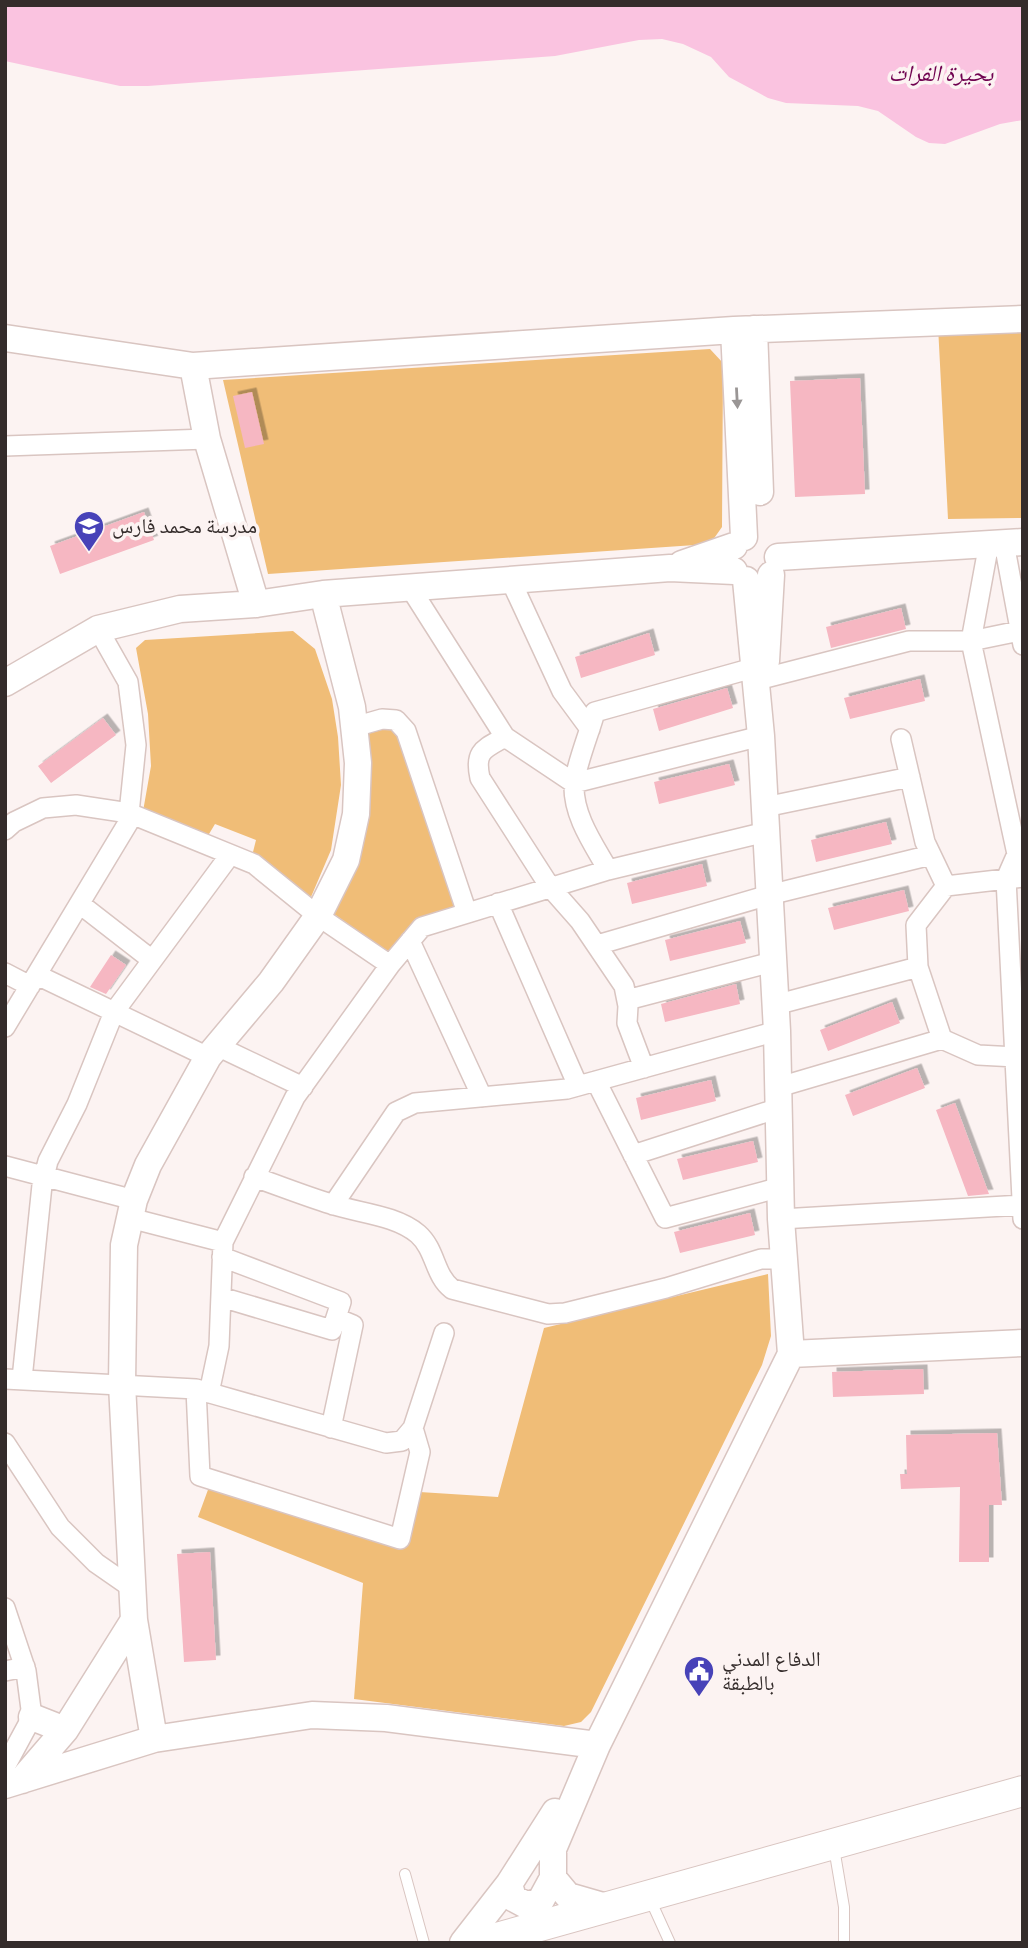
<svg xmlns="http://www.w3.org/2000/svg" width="1028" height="1948" font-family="Bitter,'Noto Naskh Arabic',serif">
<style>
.green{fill:#f0bd77}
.water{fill:#fac3e0}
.building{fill:#f6b7c2;filter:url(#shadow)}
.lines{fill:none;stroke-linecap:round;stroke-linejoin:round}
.lane-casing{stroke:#d9c5c1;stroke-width:12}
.street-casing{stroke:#d9c5c1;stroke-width:22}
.secondary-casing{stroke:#d9c5c1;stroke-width:29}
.primary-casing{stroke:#d9c5c1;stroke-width:32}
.lane{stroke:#fff;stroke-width:10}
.street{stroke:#fff;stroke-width:19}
.secondary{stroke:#fff;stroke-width:26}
.primary{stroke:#fff;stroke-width:30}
.oneway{fill:#9a9695}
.labels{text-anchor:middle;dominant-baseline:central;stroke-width:7;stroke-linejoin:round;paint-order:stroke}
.poi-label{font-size:21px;fill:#342c2b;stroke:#fcf3f2;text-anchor:start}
.water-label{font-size:23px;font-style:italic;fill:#700350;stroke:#fcf3f2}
</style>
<defs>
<filter id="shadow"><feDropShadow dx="4.5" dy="-4.5" stdDeviation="0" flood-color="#0004"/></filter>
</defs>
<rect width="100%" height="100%" fill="#fcf3f2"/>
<path class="green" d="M 1023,322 L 1023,518 L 948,519 L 938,326 Z
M 710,349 L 723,363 L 722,527 L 710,544 L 268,574 L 223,380 Z
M 293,631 L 315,649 L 332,699 L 338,737 L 341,785 L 331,850 L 311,897 L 252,856 L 256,840 L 215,824 L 206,839 L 142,817 L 151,766 L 148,714 L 136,648 L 145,640 Z
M 396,724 L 458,896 L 452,909 L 418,918 L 392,955 L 334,914 L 350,883 L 369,809 L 369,731 Z
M 768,1274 L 771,1336 L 762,1365 L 591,1712 L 581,1722 L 564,1726 L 354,1699 L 363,1583 L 198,1517 L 209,1487 L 391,1538 L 404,1491 L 498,1497 L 544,1328 Z"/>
<path class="water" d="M 5,5 L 1023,5 L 1023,120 L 1000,124 L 945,144 L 929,143 L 916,137 L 878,111 L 858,106 L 786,103 L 768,98 L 729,77 L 711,57 L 683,44 L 662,39 L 639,40 L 555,56 L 148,86 L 120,86 L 5,61 Z"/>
<path class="building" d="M 860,378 L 865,494 L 795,497 L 790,381 Z
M 252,392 L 264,444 L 245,448 L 233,396 Z
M 144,512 L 154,540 L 60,574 L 50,546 Z
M 901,608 L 906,629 L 831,648 L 826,627 Z
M 649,633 L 655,655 L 581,678 L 575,657 Z
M 920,679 L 925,701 L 850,719 L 844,698 Z
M 727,688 L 733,708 L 659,731 L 653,709 Z
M 103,718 L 116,735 L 51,783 L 38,766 Z
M 729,764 L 735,785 L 659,804 L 654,782 Z
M 886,822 L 892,844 L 816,862 L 811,840 Z
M 702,864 L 707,886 L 632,904 L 627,883 Z
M 904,890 L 909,911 L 834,930 L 828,908 Z
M 740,921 L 746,943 L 670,961 L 665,940 Z
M 111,955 L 126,965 L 106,994 L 90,987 Z
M 736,984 L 740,1004 L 665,1022 L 661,1004 Z
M 892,1002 L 900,1023 L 828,1051 L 820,1030 Z
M 917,1068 L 925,1088 L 853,1116 L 845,1095 Z
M 711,1080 L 716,1101 L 641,1120 L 636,1098 Z
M 955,1103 L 989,1194 L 968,1196 L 936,1110 Z
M 753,1141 L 758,1162 L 683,1180 L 677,1159 Z
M 750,1213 L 755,1235 L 680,1253 L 674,1232 Z
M 923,1369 L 924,1394 L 833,1397 L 832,1372 Z
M 997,1433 L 1002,1505 L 989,1505 L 989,1562 L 959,1562 L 960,1487 L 901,1489 L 900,1474 L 907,1474 L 906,1435 Z
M 210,1552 L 216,1660 L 184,1662 L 177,1554 Z"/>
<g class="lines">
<g class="lane-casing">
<path id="lane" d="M 834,1848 L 844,1907 L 844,1943
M 405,1874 L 424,1943
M 650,1899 L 670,1943"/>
</g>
<g class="street-casing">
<path id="street" d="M 5,446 L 207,439
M 1004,543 L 1023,645
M 511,581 L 562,691 L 590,729
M 411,589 L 505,737 L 574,783 L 761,736
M 1019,631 L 971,641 L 1017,854 L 1006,879 L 1023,1219
M 765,678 L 909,641 L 971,641 L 989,543
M 354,727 L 382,719 L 396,720 L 406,731 L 467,913
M 505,737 C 484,749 474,751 480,778 L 550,887 L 580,921 L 624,986 L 628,1006 L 627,1023 L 644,1068
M 901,739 L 925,842 L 946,886 L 1023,877
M 765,807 L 910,777
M 5,830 L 14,822 L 43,808 L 76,805 L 129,813 L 254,864 L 318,916 L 390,965
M 608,870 C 594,845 573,816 574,785 C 575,768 590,731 595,712 L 753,668
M 946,886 L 916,925 L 918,967 L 942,1039 L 978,1055 L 1016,1057
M 498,903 L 578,1086
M 80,904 L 152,960
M 410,941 L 482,1097
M 597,945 L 769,895 L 931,855
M 5,973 L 30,986
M 37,975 L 208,1057
M 627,1000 L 772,962
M 775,1005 L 918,967
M 5,1027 L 128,823 L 136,745 L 128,682 L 98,629
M 217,1046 L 303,1087
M 596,1081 L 665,1218 L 781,1187
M 779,1087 L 942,1039
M 633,1155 L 779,1108
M 5,1166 L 134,1200
M 254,1177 C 280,1186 305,1196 331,1204 C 358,1213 396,1215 418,1234 C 436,1250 434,1275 452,1289 L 548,1314 L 565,1313 L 666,1288 L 761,1259 L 784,1259
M 333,1205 L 396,1112 L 415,1103 L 567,1089 L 777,1031
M 130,1218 L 223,1242
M 781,1219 L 1022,1205
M 221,1297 L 332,1330 L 341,1302 L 222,1257
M 5,1379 L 196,1389 L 386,1443 L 402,1441 L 413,1428 L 444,1333
M 22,1379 L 42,1185 L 48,1161 L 77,1104 L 114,1012 L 230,855
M 196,1389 L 200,1476 L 400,1539 L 420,1452 L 413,1428
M 209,1393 L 219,1346 L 223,1242 L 295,1097 L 390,965 L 422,927 L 608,870 L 766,832
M 331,1428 L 353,1325 L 336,1318
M 5,1443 L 60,1527 L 96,1563 L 132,1588
M 5,1608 L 26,1671 L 32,1717 L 5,1767
M 5,1671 L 25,1667"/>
</g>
<g class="secondary-casing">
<path id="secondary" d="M 754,329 L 760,492
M 734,330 L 744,537
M 5,338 L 193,366 L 734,330 L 1023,319
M 193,366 L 207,439 L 256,604
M 778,557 L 1023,542
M 682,564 L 734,546
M 766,661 L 771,575
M 5,683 L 98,629 L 180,609 L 256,604 L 323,594 L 670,568 L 734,571
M 791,1354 L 1023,1343
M 32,1717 L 65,1730
M 154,1739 L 134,1620 L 122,1384 L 124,1245 L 134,1200 L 148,1165 L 208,1057 L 271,982 L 318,916 L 346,860 L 356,814 L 358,763 L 352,707 L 323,594
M 22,1780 L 65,1730 L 134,1620
M 5,1785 L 154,1739 L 312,1715 L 386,1718 L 597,1745
M 509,1884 L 513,1898 L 528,1906 L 541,1900 L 553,1878
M 606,1907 L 568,1896 L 553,1878 L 553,1849 L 597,1745 L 791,1354 L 781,1219 L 777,1031 L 761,736 L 746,580
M 463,1943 L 509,1884 L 555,1812"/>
</g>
<g class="primary-casing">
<path id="primary" d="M 479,1943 L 1023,1791"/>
</g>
<use href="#lane" class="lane"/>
<use href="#street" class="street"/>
<use href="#secondary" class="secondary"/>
<use href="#primary" class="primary"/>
</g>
<defs><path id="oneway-solid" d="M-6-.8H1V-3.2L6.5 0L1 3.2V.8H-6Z" transform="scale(1.75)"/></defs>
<use class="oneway" href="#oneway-solid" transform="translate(737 398) rotate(87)"/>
<defs>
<g id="school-pin" transform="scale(1.575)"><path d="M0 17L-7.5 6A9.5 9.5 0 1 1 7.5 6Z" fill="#4742b8" stroke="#fcf3f2"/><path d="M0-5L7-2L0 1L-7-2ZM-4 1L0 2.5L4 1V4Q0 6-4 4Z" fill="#fff"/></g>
<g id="civic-pin" transform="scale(1.575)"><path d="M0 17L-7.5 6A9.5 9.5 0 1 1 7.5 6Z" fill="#4742b8" stroke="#fcf3f2"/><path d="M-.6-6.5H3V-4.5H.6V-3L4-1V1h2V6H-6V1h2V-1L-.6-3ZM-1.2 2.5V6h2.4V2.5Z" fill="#fff"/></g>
</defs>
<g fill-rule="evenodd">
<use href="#school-pin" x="89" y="526"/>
<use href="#civic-pin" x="699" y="1671"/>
</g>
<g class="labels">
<g class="poi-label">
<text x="112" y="526">مدرسة محمد فارس</text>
<text x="722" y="1659">الدفاع المدني<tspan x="722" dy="24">بالطبقة</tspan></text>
</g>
<g class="water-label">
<text x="941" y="73">بحيرة الفرات</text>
</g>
</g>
<rect width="1028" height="1948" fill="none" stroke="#342c2b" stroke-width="14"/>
</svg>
